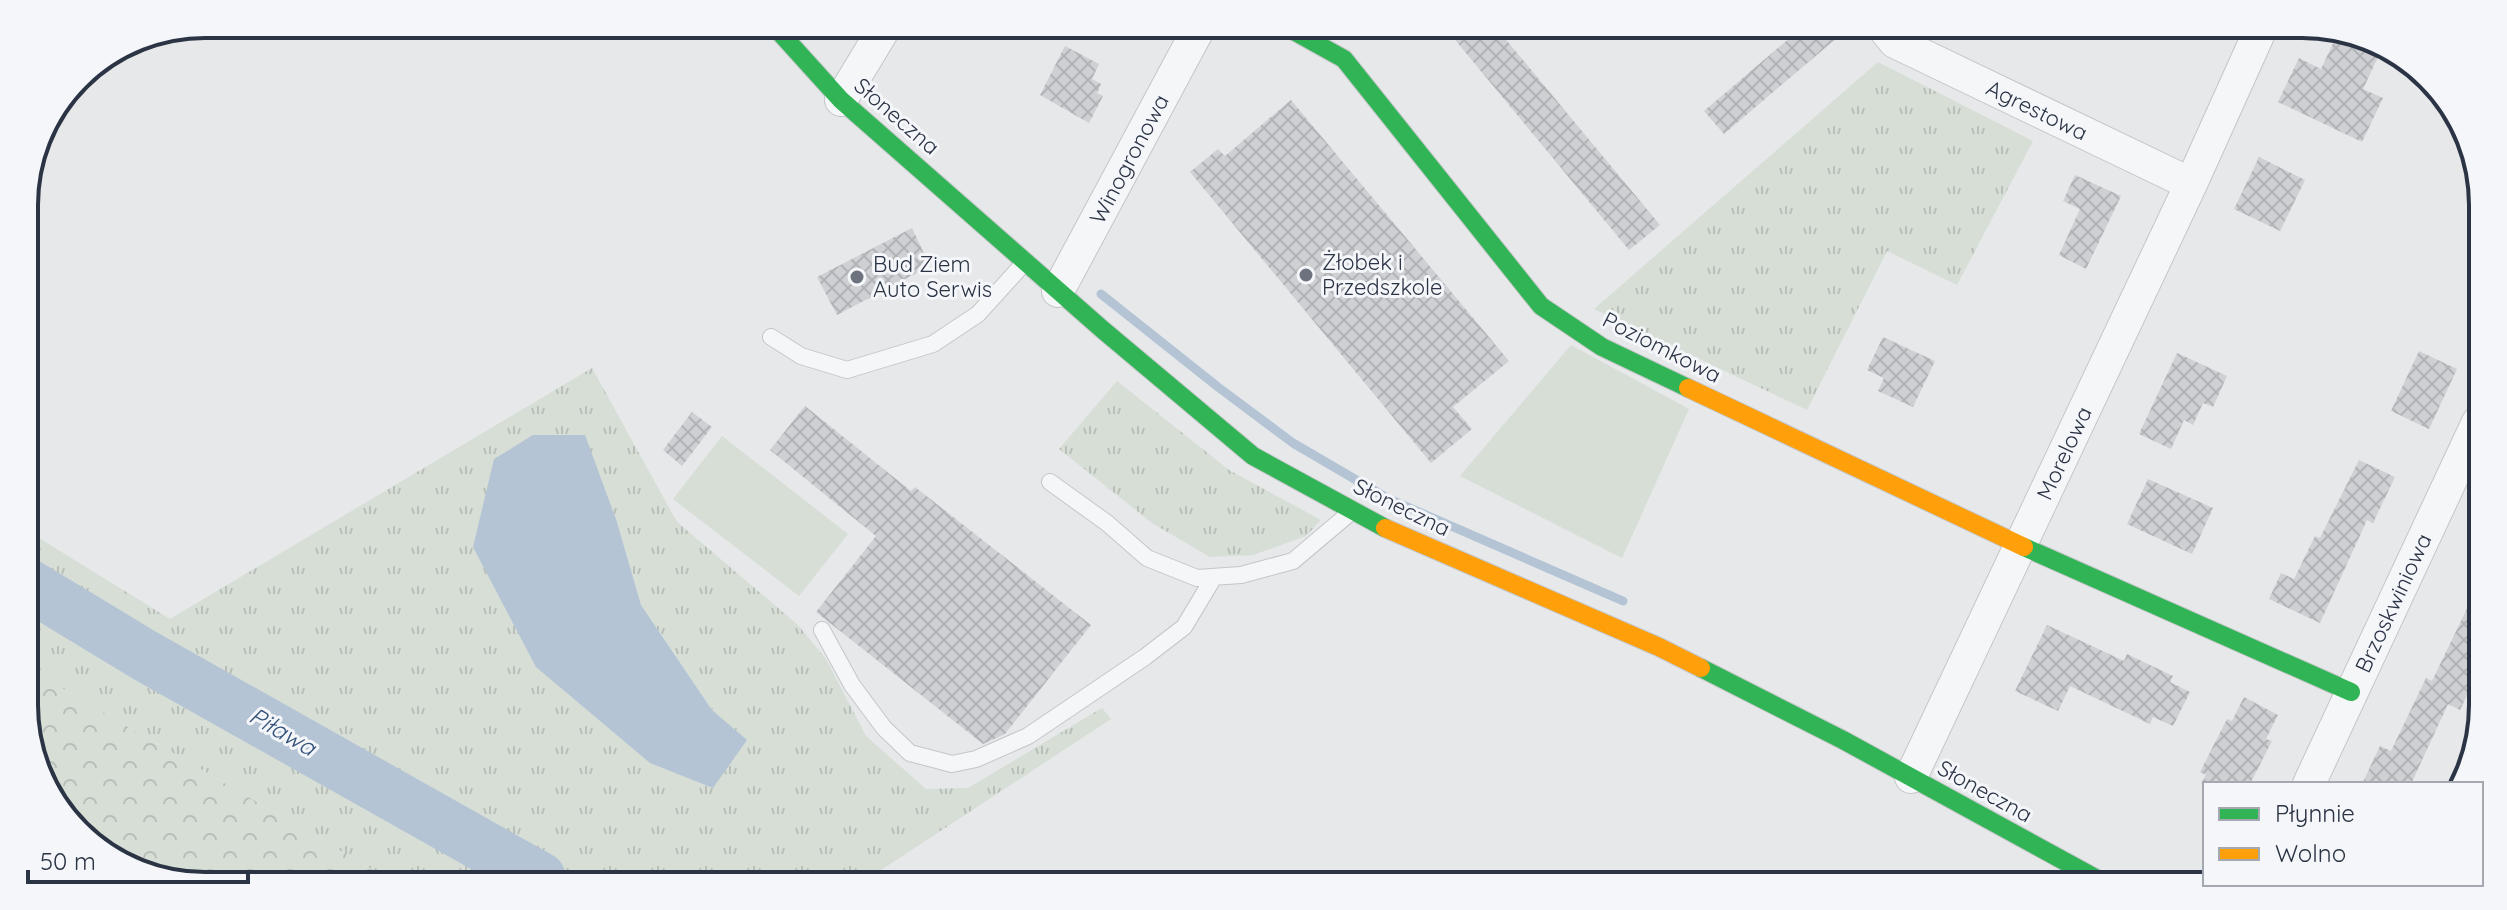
<svg xmlns="http://www.w3.org/2000/svg" width="2507" height="910" font-family="Quicksand,sans-serif">
<style>
.grass{fill:url(#grass-tufts);fill-rule:evenodd}
.forest{fill:url(#forest-crowns)}
.park{fill:#d6ded6}
.water{fill:#b4c4d5}
.lines{fill:none;stroke-linecap:round;stroke-linejoin:round}
.stream{stroke:#b4c4d5;stroke-width:9}
.river{stroke:#b4c4d5;stroke-width:52}
.building{fill:url(#building-cross-hatch)}
.lane-casing{stroke:#c4c6c8;stroke-width:18}
.street-casing{stroke:#c4c6c8;stroke-width:34}
.fast-casing{stroke:#c4c6c8;stroke-width:20}
.slow-casing{stroke:#c4c6c8;stroke-width:20}
.lane{stroke:#f5f6f7;stroke-width:16}
.street{stroke:#f5f6f7;stroke-width:32}
.fast{stroke:#30b455;stroke-width:18}
.slow{stroke:#ff9f0a;stroke-width:18}
.poi-dot{fill:#6c737f;stroke:#f4f6f9;stroke-width:3}
.labels{text-anchor:middle;dominant-baseline:central;stroke-width:6;stroke-linejoin:round;paint-order:stroke}
.street-label{font-size:22px;fill:#2b3445;stroke:#f4f6f9}
.poi-label{font-size:22px;fill:#2b3445;stroke:#f4f6f9;text-anchor:start}
.water-label{font-size:24px;font-style:italic;fill:#34527a;stroke:#f4f6f9}
.rim{fill:none;stroke:#2b3445;stroke-width:4}
</style>
<defs>
<pattern id="grass-tufts" width="24" height="20" patternUnits="userSpaceOnUse" patternTransform="scale(2)"><rect width="24" height="20" fill="#d6ded6"/><path d="M3 7l-1-3M5 7V3M7 7l1-3M15 17l-1-3M17 17v-4M19 17l1-3" fill="none" stroke="#b8bfb9"/></pattern>
<pattern id="forest-crowns" width="20" height="18" patternUnits="userSpaceOnUse" patternTransform="scale(2)"><rect width="20" height="18" fill="#d6ded6"/><path d="M2 6a3 3 0 1 1 6 0M12 15a3 3 0 1 1 6 0" fill="none" stroke="#b8bfb9"/></pattern>
<pattern id="building-cross-hatch" width="8" height="8" patternUnits="userSpaceOnUse" patternTransform="scale(2)"><rect width="8" height="8" fill="#ced0d3"/><path d="M0 0l8 8M0 8l8-8" fill="none" stroke="#b1b3b6"/></pattern>
</defs>
<rect width="100%" height="100%" fill="#e6e8ea"/>
<path class="grass" d="M 1878,62 L 2033,141 L 1957,285 L 1887,251 L 1807,410 L 1594,309 Z
M 592,368 L 677,522 L 798,625 L 826,659 L 866,736 L 926,789 L 968,788 L 1102,708 L 1111,719 L 866,880 L 387,878 L 27,668 L 26,530 L 170,619 ZM 617,522 L 641,605 L 712,710 L 746,740 L 473,547 Z
M 1117,381 L 1229,470 L 1321,520 L 1306,536 L 1253,555 L 1210,557 L 1152,523 L 1059,449 Z"/>
<path class="forest" d="M 27,668 L 387,878 L 147,877 L 69,825 L 27,740 Z"/>
<path class="park" d="M 1571,345 L 1689,409 L 1622,558 L 1460,476 Z
M 722,436 L 848,534 L 799,596 L 673,499 Z"/>
<path class="water" d="M 533,435 L 585,435 L 617,522 L 641,605 L 712,710 L 747,740 L 713,788 L 650,763 L 536,667 L 473,547 L 494,459 Z"/>
<g class="lines">
<path class="stream" d="M 1101,294 L 1218,387 L 1293,443 L 1387,498 L 1623,601"/>
<path class="river" d="M 27,584 L 144,655 L 540,878"/>
</g>
<path class="building" d="M 1446,29 L 1498,30 L 1660,225 L 1629,250 Z
M 1798,31 L 1845,31 L 1724,134 L 1704,111 Z
M 2336,37 L 2378,57 L 2363,89 L 2383,98 L 2362,142 L 2278,102 L 2299,58 L 2321,69 Z
M 1065,46 L 1099,64 L 1092,79 L 1101,84 L 1097,93 L 1103,96 L 1089,123 L 1040,95 Z
M 1291,100 L 1509,361 L 1453,407 L 1472,429 L 1431,463 L 1190,172 L 1218,149 L 1225,156 Z
M 2259,157 L 2305,180 L 2280,231 L 2234,209 Z
M 2075,175 L 2121,196 L 2086,269 L 2059,255 L 2080,209 L 2063,201 Z
M 912,228 L 930,266 L 837,315 L 817,277 Z
M 1883,337 L 1935,361 L 1913,407 L 1878,391 L 1884,378 L 1867,370 Z
M 2419,351 L 2457,369 L 2429,429 L 2391,411 Z
M 2177,353 L 2227,376 L 2213,407 L 2203,403 L 2193,425 L 2184,420 L 2171,449 L 2139,434 Z
M 805,406 L 911,491 L 915,487 L 1091,625 L 1005,734 L 983,744 L 816,612 L 876,536 L 770,450 Z
M 692,412 L 712,427 L 682,466 L 663,450 Z
M 2359,460 L 2395,477 L 2373,523 L 2367,520 L 2320,623 L 2269,599 L 2281,573 L 2294,579 L 2315,536 L 2320,538 Z
M 2148,479 L 2213,508 L 2192,554 L 2127,524 Z
M 2476,590 L 2475,679 L 2460,710 L 2448,704 L 2411,784 L 2362,784 L 2380,746 L 2391,751 L 2426,678 L 2432,681 Z
M 2047,625 L 2124,661 L 2127,654 L 2173,676 L 2170,682 L 2190,692 L 2173,726 L 2153,717 L 2150,724 L 2070,686 L 2058,711 L 2015,691 Z
M 2244,697 L 2278,715 L 2266,739 L 2272,741 L 2250,784 L 2201,784 L 2206,775 L 2200,772 L 2227,719 L 2232,721 Z"/>
<g class="lines">
<g class="lane-casing">
<path id="lane" d="M 771,337 L 801,356 L 847,370 L 933,344 L 978,314 L 1025,262
M 1050,482 L 1107,523 L 1147,558 L 1197,578 L 1241,575 L 1293,561 L 1351,512
M 822,630 L 852,685 L 884,728 L 910,753 L 952,764 L 976,759 L 1028,736 L 1145,657 L 1184,627 L 1214,577"/>
</g>
<g class="street-casing">
<path id="street" d="M 1886,31 L 1895,42 L 2191,184
M 841,100 L 885,27
M 1058,291 L 1199,28
M 1911,777 L 2191,184 L 2259,33
M 2309,784 L 2478,422
M 2261,885 L 2262,884"/>
</g>
<g class="fast-casing">
<path id="fast" d="M 774,26 L 841,100 L 1103,330 L 1253,456 L 1385,528
M 1290,29 L 1344,59 L 1541,306 L 1602,347 L 1688,388
M 2024,547 L 2351,692
M 1701,668 L 1843,740 L 2108,885"/>
</g>
<g class="slow-casing">
<path id="slow" d="M 1688,388 L 2024,547
M 1385,528 L 1659,647 L 1701,668"/>
</g>
<use href="#lane" class="lane"/>
<use href="#street" class="street"/>
<use href="#fast" class="fast"/>
<use href="#slow" class="slow"/>
</g>
<g class="poi-dot">
<circle cx="1306" cy="275" r="8"/>
<circle cx="857" cy="277" r="8"/>
</g>
<g class="labels">
<g class="street-label">
<text transform="translate(2037 110) rotate(26)">Agrestowa</text>
<text transform="translate(897 116) rotate(41)">Słoneczna</text>
<text transform="translate(1129 159) rotate(-62)">Winogronowa</text>
<text transform="translate(1662 347) rotate(27)">Poziomkowa</text>
<text transform="translate(2064 453) rotate(-65)">Morelowa</text>
<text transform="translate(1402 507) rotate(26)">Słoneczna</text>
<text transform="translate(2393 603) rotate(-65)">Brzoskwiniowa</text>
<text transform="translate(1985 791) rotate(29)">Słoneczna</text>
</g>
<g class="poi-label">
<text x="1322" y="262">Żłobek i<tspan x="1322" dy="25">Przedszkole</tspan></text>
<text x="873" y="264">Bud Ziem<tspan x="873" dy="25">Auto Serwis</tspan></text>
</g>
<g class="water-label">
<text transform="translate(283 731) rotate(30)">Piława</text>
</g>
</g>
<path d="M0 0H2507V910H0ZM205 38H2302A167 167 0 0 1 2469 205V705A167 167 0 0 1 2302 872H205A167 167 0 0 1 38 705V205A167 167 0 0 1 205 38Z" fill="#f4f6f9" fill-rule="evenodd"/>
<path class="rim" d="M205 38H2302A167 167 0 0 1 2469 205V705A167 167 0 0 1 2302 872H205A167 167 0 0 1 38 705V205A167 167 0 0 1 205 38Z"/>
<rect x="2203" y="782" width="280" height="104" fill="#f4f6f9" stroke="#a4a8b1" stroke-width="2"/>
<rect x="2219" y="808" width="40" height="12" fill="#30b455" stroke="#a4a8b1" stroke-width="2"/>
<text x="2275" y="822" font-size="24" fill="#2b3445">Płynnie</text>
<rect x="2219" y="848" width="40" height="12" fill="#ff9f0a" stroke="#a4a8b1" stroke-width="2"/>
<text x="2275" y="862" font-size="24" fill="#2b3445">Wolno</text>
<path d="M28 870v12h220v-12" fill="none" stroke="#2b3445" stroke-width="4"/>
<text x="40" y="870" font-size="24" fill="#2b3445" stroke="#f4f6f9" stroke-width="6" paint-order="stroke">50 m</text>
</svg>
